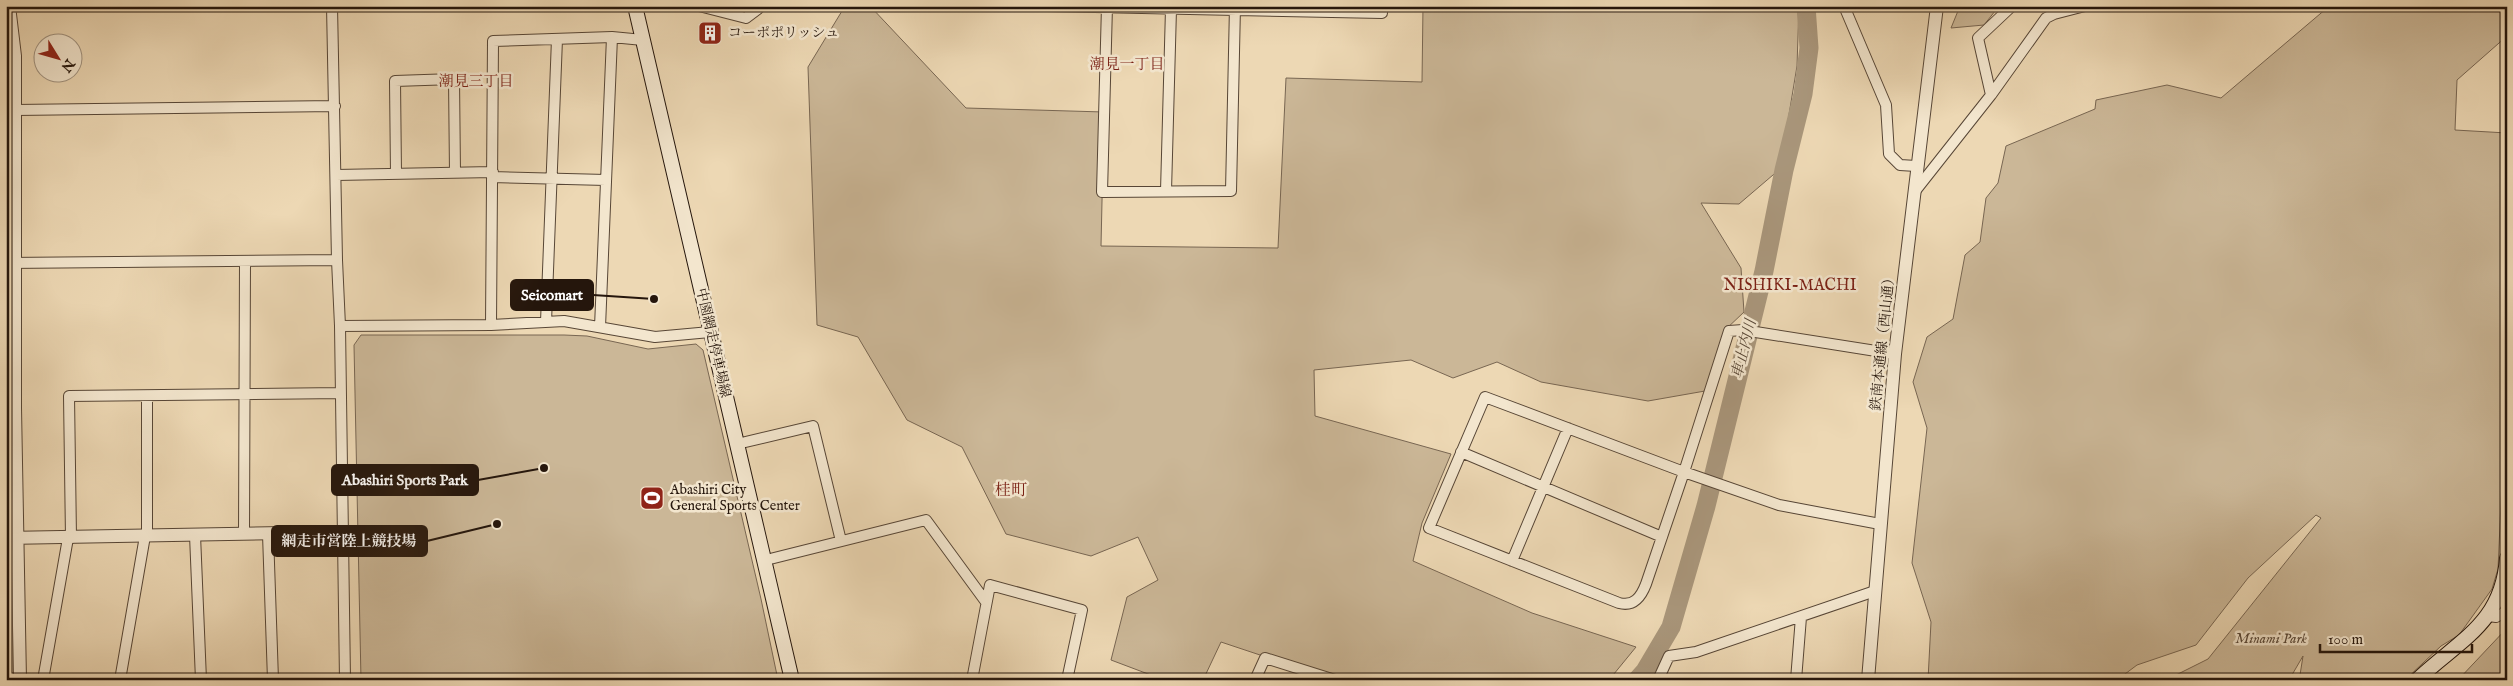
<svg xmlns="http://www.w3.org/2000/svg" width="2513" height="686" font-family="'IM FELL English','Noto Serif JP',serif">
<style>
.green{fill:#cbb797;stroke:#786652}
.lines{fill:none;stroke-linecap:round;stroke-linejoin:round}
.river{stroke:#a9967b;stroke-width:19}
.minor-casing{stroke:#574636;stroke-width:12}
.tertiary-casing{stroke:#574636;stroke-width:14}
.secondary-casing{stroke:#25160c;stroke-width:16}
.minor{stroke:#f3e6ce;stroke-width:10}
.tertiary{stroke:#f3e6ce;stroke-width:12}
.secondary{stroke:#f3e6ce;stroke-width:14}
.labels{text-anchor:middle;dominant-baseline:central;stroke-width:5;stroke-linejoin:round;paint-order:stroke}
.poi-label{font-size:14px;fill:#25160c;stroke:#f3e6ce;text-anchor:start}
.street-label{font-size:14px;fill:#25160c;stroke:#f3e6ce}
.park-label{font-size:14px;font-style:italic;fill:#574636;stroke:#f3e6ce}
.neighbourhood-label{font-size:15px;fill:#7a1f14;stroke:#f3e6ce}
.water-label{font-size:15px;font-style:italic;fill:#5a4938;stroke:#f3e6ce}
.quarter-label{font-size:16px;fill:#7a1f14;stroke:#f3e6ce}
.leader{fill:none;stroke:#25160c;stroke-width:2}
.callout-dot{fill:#25160c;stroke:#f3e6ce;stroke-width:2}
.callout{fill:#25160c;stroke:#25160c;stroke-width:2}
.callout-label{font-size:15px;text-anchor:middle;font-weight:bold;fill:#fff}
</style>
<rect width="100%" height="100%" fill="#edd8b4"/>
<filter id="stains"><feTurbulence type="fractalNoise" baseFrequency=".004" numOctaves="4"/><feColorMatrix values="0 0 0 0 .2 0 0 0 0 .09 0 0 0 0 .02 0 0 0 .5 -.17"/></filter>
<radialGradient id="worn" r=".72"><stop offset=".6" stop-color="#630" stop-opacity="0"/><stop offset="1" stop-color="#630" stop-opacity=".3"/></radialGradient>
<path class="green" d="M 845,6 L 870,6 L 966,108 L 1104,112 L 1101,246 L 1278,248 L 1286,78 L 1422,82 L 1423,6 L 1799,6 L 1797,66 L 1780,169 L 1739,204 L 1701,203 L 1741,268 L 1744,312 L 1724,331 L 1705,391 L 1648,401 L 1541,382 L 1497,362 L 1453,378 L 1411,360 L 1314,370 L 1315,416 L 1451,454 L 1422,523 L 1413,561 L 1532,613 L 1636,647 L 1609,680 L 1369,680 L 1359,677 L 1357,680 L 1335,680 L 1221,642 L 1204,678 L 1164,680 L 1111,660 L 1127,597 L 1158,580 L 1138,537 L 1091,556 L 1006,534 L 962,447 L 907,420 L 858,337 L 817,325 L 808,67 Z
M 1960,6 L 1999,6 L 1984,25 L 1951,28 Z
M 2334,6 L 2507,6 L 2507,36 L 2457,80 L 2455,130 L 2507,133 L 2507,370 L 2498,569 L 2492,589 L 2459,635 L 2441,646 L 2405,680 L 2296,680 L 2300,675 L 2303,656 L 2289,680 L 2166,680 L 2208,659 L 2321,518 L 2316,515 L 2248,578 L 2196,645 L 2137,665 L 2117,680 L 1928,680 L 1931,622 L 1912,563 L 1927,428 L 1913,382 L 1927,337 L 1953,319 L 1965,255 L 1980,242 L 1986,198 L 1998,183 L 2006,146 L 2095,109 L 2096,100 L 2167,85 L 2221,98 L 2327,8 Z
M 361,335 L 564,335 L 587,336 L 648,349 L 696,344 L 703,350 L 761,599 L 778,680 L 361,680 L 354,345 Z
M 2507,628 L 2507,680 L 2458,680 Z"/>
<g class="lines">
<path class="river" d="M 1637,680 L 1645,671 L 1671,627 L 1706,506 L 1764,271 L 1784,170 L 1803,94 L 1809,48 L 1806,6"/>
<g class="minor-casing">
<path id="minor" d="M 332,6 L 337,260 L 340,326 L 345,680
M 699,6 L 746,18 L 758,9 L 759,6
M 1047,6 L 1382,13 L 1382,6
M 1107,6 L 1102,192 L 1231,191 L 1235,6
M 1844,6 L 1886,105 L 1889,154 L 1900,165 L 1916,166
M 2012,6 L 1978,38 L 1991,95 L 2046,18 L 2054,14 L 2085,6
M 15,110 L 335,106
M 396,174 L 395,81 L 454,79 L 455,173
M 336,175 L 493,172
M 492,177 L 606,180
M 1916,190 L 1991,95
M 1166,191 L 1171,9
M 6,263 L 337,260
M 546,322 L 557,39
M 491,325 L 493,41 L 612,37 L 643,40
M 340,326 L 491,325 L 564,321 L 655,337 L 710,332
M 600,327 L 612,37
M 147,396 L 147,536
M 1485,397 L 1684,472 L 1646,584 C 1641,597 1634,607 1619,603 L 1429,528 Z
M 737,444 L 813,426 L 841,541
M 1461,452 L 1662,537
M 1880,524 L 1779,505 L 1684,472 L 1729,331 L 1743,330 L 1895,354
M 244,534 L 245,261
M 268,534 L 273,680
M 195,535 L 201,680
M 71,538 L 69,396 L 341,393
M 766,560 L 926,520 L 986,602
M 1512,561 L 1568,428
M 2488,616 L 2496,617 L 2507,611
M 43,680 L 68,538
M 120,680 L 145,536
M 972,680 L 990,585 L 1082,610 L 1067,680
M 1255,680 L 1265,658 L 1335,680
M 1658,680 L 1669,656 L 1696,652 L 1875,591
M 1796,680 L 1801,617"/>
</g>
<g class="tertiary-casing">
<path id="tertiary" d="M 9,6 L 15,56 L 15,408 L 20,680
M 6,538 L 341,532
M 1868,680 L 1895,354 L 1937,6"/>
</g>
<g class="secondary-casing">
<path id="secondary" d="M 635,6 L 792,680
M 2417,680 C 2459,640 2502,624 2507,558"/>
</g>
<use href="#minor" class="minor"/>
<use href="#tertiary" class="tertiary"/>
<use href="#secondary" class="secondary"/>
</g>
<defs>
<g id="building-square" transform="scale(1.25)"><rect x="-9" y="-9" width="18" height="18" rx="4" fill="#8f2418" stroke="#f3e6ce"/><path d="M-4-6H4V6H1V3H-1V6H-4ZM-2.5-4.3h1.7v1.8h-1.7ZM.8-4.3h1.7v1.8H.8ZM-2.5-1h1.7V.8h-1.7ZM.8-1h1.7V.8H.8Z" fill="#fff"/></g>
<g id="stadium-square" transform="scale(1.25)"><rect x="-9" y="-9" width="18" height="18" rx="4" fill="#8f2418" stroke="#f3e6ce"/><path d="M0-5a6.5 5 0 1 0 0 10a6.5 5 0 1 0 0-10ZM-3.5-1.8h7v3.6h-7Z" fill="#fff"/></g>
</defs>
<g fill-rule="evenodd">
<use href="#building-square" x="710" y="33"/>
<use href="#stadium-square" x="652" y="498"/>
</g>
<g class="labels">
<g class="poi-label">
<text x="728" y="33">コーポポリッシュ</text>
<text x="670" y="490">Abashiri City<tspan x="670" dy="16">General Sports Center</tspan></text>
</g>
<g class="street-label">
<text transform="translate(1883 341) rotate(-84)">鉄南本通線（西山通）</text>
<text transform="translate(713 343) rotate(77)">中園網走停車場線</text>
</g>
<g class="park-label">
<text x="2271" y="639">Minami Park</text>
</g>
<g class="neighbourhood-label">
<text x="1127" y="64">潮見一丁目</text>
<text x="476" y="81">潮見三丁目</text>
</g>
<g class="water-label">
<text transform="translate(1744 349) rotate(-76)">車止内川</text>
</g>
<g class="quarter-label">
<text x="1790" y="286">NISHIKI-MACHI</text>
<text x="1011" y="491">桂町</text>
</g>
</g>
<path class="leader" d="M654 299L593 295M544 468L478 480M497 524L427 541"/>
<g class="callout-dot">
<circle cx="654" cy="299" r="5"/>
<circle cx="544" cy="468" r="5"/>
<circle cx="497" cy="524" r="5"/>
</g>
<g class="callout">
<rect x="511" y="280" width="82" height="30" rx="5"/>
<rect x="332" y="465" width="146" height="30" rx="5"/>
<rect x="272" y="526" width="155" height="30" rx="5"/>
</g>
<g class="callout-label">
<text x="552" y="300">Seicomart</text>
<text x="405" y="485">Abashiri Sports Park</text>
<text x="349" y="546">網走市営陸上競技場</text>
</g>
<rect width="2513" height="686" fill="none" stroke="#edd8b4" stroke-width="25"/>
<rect x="8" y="8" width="2498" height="671" fill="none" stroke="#25160c" stroke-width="2.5"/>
<rect x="12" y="12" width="2488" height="661" fill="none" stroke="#25160c"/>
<g transform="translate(58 58) rotate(127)"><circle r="24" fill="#f3e6ce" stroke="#a19380"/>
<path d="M0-4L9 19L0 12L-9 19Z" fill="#8f2418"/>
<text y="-8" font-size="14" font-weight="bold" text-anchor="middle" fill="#25160c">N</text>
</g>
<path d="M2320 644v8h152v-8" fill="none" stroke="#25160c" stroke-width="2.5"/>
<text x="2328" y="644" font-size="15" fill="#25160c" stroke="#f3e6ce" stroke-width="4" paint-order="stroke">100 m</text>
<rect width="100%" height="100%" filter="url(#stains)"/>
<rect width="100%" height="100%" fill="url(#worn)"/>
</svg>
